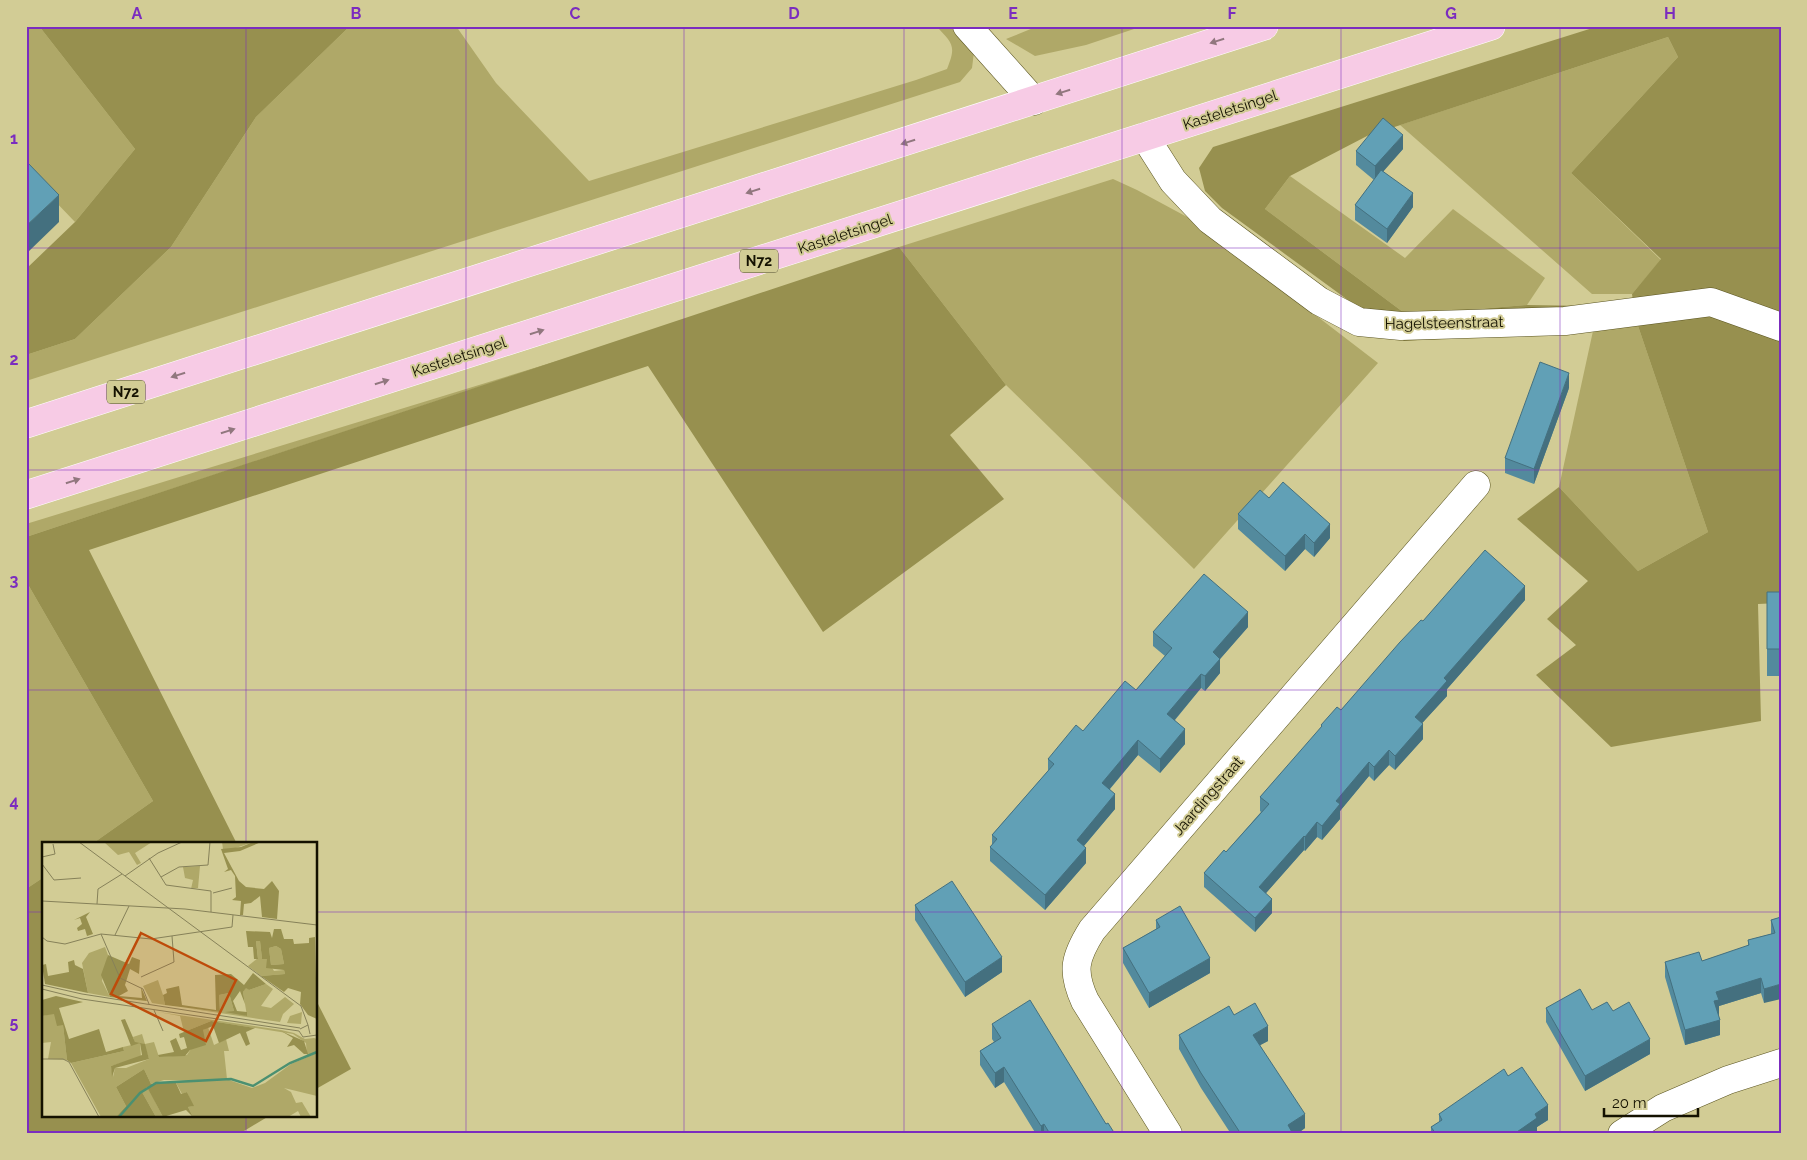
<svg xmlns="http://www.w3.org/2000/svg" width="1807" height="1160" font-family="Raleway,sans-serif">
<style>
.green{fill:#afa868}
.forest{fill:#97904f}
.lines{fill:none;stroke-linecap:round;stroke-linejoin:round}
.minor-casing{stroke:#5a5420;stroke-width:29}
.primary-casing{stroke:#fff;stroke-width:29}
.minor{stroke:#fff;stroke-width:28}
.primary{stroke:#f7cbe5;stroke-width:28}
.wall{fill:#538a9d}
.shaded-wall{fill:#44707f}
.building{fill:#61a0b6;stroke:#44707f}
.oneway{fill:#91777e}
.grid{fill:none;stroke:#7b2cbf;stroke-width:1;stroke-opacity:0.55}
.labels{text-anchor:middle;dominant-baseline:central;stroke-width:4;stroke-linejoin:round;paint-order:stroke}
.shield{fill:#d2cc95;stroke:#4d492d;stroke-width:1}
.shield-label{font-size:14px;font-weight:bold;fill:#141100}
.street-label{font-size:15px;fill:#141100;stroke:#d2cc95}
.inset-river{fill:none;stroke:#4b9071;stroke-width:2.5}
.inset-road{fill:none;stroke:#868159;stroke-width:1}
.view{fill:#be4b0a;fill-opacity:0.15;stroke:#be4b0a;stroke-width:2.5}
.inset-edge{fill:none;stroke:#141100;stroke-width:2.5}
.neatline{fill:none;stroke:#7b2cbf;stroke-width:2}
.grid-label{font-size:16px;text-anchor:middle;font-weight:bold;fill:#7b2cbf}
</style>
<rect width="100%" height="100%" fill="#d2cc95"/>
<path class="green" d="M 26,26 L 39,26 L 135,149 L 75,222 L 26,171 Z
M 350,26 L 456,26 L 496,83 L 589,181 L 916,80 L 947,69 C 957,45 952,43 936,26 L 955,26 L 974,52 L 972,68 L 960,82 L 26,381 L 26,355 L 75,339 L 171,247 L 256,117 Z
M 1038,26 L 1143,26 L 1086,45 L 1035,56 L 1006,39 Z
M 1668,37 L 1678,57 L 1571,173 L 1661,260 L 1632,294 L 1592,294 L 1400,125 Z
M 1290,176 L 1405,258 L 1453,209 L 1545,278 L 1527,305 L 1407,315 L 1265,209 Z
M 1113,179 L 1137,190 L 1189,218 L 1378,363 L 1194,569 L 1006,385 L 899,247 Z
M 1636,320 L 1708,532 L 1638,571 L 1559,487 L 1593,331 Z
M 567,358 L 26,537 L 26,524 Z
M 26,581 L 153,801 L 92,844 L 44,844 L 44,877 L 26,889 Z"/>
<path class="forest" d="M 39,26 L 350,26 L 256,117 L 171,247 L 75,339 L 26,355 L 26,269 L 75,222 L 135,149 Z
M 1599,26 L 1781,26 L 1781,603 L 1758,604 L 1761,721 L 1611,747 L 1536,675 L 1576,645 L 1547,619 L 1588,581 L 1517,519 L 1559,487 L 1638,571 L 1708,532 L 1636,320 L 1632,294 L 1661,259 L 1571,173 L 1678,57 L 1668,37 L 1367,136 L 1290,176 L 1265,209 L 1407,315 L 1527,305 L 1590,306 L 1593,331 L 1404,341 L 1222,208 L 1205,191 L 1199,168 L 1213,147 Z
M 899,247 L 1006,385 L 950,435 L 1004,499 L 823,632 L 648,366 L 89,550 L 237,844 L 92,844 L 153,801 L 26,581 L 26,537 Z
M 44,877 L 44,1116 L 269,1116 L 239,1134 L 26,1134 L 26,889 Z
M 316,1000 L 351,1069 L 316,1089 Z"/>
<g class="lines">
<g class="minor-casing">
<path id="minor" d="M 967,26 L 1034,101
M 1145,137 L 1173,181 L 1210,220 L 1319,301 L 1359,322 L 1401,326 L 1565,321 L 1711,302 L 1781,327
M 1168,1134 L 1085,1001 C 1071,971 1075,957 1092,930 L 1476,485
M 1622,1134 L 1663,1108 L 1728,1080 L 1781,1063"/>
</g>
<g class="primary-casing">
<path id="primary" d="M 26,424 L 1264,26
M 26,495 L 1491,26"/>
</g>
<use href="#minor" class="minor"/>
<use href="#primary" class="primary"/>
</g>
<path class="wall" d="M 1403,149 L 1383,171 L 1413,207 L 1387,243 L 1355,220 L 1355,205 L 1374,180 L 1356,165 L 1356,151 Z
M 1569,388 L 1534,484 L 1505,473 L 1505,458 Z
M 1269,498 L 1330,538 L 1314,557 L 1305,549 L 1285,571 L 1238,529 L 1238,514 Z
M 1767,592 L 1781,592 L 1781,676 L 1767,676 Z
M 1525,600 L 1447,689 L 1447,696 L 1422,723 L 1423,739 L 1395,770 L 1389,765 L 1374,781 L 1369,776 L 1340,811 L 1340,819 L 1322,840 L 1317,837 L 1305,851 L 1304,850 L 1266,893 L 1272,913 L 1255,932 L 1204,887 L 1204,873 L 1226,852 L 1261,812 L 1260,811 L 1260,797 L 1321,728 L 1321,725 L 1341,710 L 1423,621 Z
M 1248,627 L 1220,659 L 1220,673 L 1205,691 L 1201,688 L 1175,720 L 1185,744 L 1160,773 L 1138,755 L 1110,789 L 1115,809 L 1084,846 L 1086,863 L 1045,910 L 990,861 L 990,847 L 992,845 L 992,835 L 1048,771 L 1048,759 L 1136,690 L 1165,656 L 1153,646 L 1153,632 Z
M 915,905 L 1002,972 L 965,997 L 915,920 Z
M 1781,917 L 1764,1003 L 1761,993 L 1719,1006 L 1719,1015 L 1718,1015 L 1720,1035 L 1685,1045 L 1665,977 L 1665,962 L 1702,961 L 1748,946 L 1748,940 L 1771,934 L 1771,920 Z
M 1156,920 L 1210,973 L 1149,1008 L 1123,963 L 1123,948 L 1156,929 Z
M 1546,1008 L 1592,1010 L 1650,1054 L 1585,1091 L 1546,1022 Z
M 1234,1015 L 1268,1041 L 1260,1045 L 1305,1128 L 1297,1134 L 1231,1134 L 1201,1088 L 1179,1049 L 1179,1035 Z
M 992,1024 L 1106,1124 L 1115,1134 L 1036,1134 L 1004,1082 L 995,1088 L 980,1065 L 980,1051 L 994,1042 L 992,1039 Z
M 1508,1076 L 1548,1120 L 1537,1127 L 1537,1132 L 1535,1134 L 1431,1134 L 1431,1127 L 1439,1122 L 1439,1114 Z"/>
<path class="shaded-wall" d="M 1403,135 L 1403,149 L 1375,181 L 1375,166 Z
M 1413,193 L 1413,207 L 1387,243 L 1387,229 Z
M 59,195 L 59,222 L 26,254 L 26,226 Z
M 1569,373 L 1569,388 L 1534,484 L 1534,469 Z
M 1330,524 L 1330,538 L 1314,557 L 1314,543 Z
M 1305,534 L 1305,549 L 1285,571 L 1285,556 Z
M 1525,586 L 1525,600 L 1447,689 L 1447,696 L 1415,731 L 1415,717 L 1444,678 Z
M 1248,612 L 1248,627 L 1213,667 L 1213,652 Z
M 1220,659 L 1220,673 L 1205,691 L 1205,676 Z
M 1201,674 L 1201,688 L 1167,729 L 1167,714 Z
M 1423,724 L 1423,739 L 1395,770 L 1395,756 Z
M 1185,729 L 1185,744 L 1160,773 L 1160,759 Z
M 1138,740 L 1138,755 L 1102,798 L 1102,783 Z
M 1389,750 L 1389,765 L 1374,781 L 1374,767 Z
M 1369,762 L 1369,776 L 1340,811 L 1340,819 L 1322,840 L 1322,826 L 1336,801 Z
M 1115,794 L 1115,809 L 1077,854 L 1077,840 Z
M 1317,822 L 1317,837 L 1305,851 L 1305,837 Z
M 1304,836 L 1304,850 L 1259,901 L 1259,887 Z
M 1086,848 L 1086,863 L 1045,910 L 1045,895 Z
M 1272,899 L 1272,913 L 1255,932 L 1255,918 Z
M 1002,957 L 1002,972 L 965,997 L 965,982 Z
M 1210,958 L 1210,973 L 1149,1008 L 1149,993 Z
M 1761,978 L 1761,993 L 1719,1006 L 1719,1015 L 1714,1016 L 1714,1001 L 1716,992 Z
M 1781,984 L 1781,999 L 1764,1003 L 1764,989 Z
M 1720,1020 L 1720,1035 L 1685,1045 L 1685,1030 Z
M 1268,1026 L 1268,1041 L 1253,1049 L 1253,1035 Z
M 1650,1039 L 1650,1054 L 1585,1091 L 1585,1076 Z
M 1004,1067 L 1004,1082 L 995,1088 L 995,1073 Z
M 1548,1105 L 1548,1120 L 1537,1127 L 1537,1132 L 1535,1134 L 1514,1134 L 1535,1114 Z
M 1305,1114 L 1305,1128 L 1297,1134 L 1288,1134 L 1288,1125 Z
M 1044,1124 L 1044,1134 L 1041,1134 L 1041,1126 Z"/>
<path class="building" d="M 1383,118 L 1403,135 L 1375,166 L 1356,151 Z
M 26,161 L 59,195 L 26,226 Z
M 1381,170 L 1413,193 L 1387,229 L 1355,205 Z
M 1540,362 L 1569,373 L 1534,469 L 1505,458 Z
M 1283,482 L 1330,524 L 1314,543 L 1305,534 L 1285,556 L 1238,514 L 1260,490 L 1269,498 Z
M 1485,550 L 1525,586 L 1444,678 L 1447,681 L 1415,717 L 1423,724 L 1395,756 L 1389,750 L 1374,767 L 1369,762 L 1336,801 L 1340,804 L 1322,826 L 1317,822 L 1305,837 L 1304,836 L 1259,887 L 1272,899 L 1255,918 L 1204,873 L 1224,850 L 1226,852 L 1269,804 L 1260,797 L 1322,726 L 1321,725 L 1337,707 L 1341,710 L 1400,642 L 1421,620 L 1423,621 Z
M 1204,574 L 1248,612 L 1213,652 L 1220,659 L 1205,676 L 1201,674 L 1167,714 L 1185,729 L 1160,759 L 1138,740 L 1102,783 L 1115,794 L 1077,840 L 1086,848 L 1045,895 L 990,847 L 997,839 L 992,835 L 1054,764 L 1048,759 L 1076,725 L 1083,731 L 1125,681 L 1136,690 L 1172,648 L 1153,632 Z
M 1767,592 L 1781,592 L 1781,649 L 1767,649 Z
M 952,881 L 1002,957 L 965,982 L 915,905 Z
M 1180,906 L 1210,958 L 1149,993 L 1123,948 L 1160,927 L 1156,920 Z
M 1781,917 L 1781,984 L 1764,989 L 1761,978 L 1716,992 L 1719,1000 L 1714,1001 L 1720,1020 L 1685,1030 L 1665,962 L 1699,952 L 1702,961 L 1749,945 L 1748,940 L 1775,933 L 1771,920 Z
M 1580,989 L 1592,1010 L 1607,1002 L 1613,1011 L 1629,1002 L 1650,1039 L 1585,1076 L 1546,1008 Z
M 1030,1000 L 1106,1124 L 1108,1123 L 1115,1134 L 1050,1134 L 1044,1124 L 1041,1126 L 1004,1067 L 995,1073 L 980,1051 L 1001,1038 L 992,1024 Z
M 1255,1003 L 1268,1026 L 1253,1035 L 1305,1114 L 1288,1125 L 1293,1134 L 1241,1134 L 1201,1073 L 1179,1035 L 1229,1006 L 1234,1015 Z
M 1522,1067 L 1548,1105 L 1535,1114 L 1537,1118 L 1514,1134 L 1436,1134 L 1431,1127 L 1442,1120 L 1439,1114 L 1504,1069 L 1508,1076 Z"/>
<defs><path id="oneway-solid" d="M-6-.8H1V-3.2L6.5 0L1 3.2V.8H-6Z" transform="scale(1.25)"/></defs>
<g class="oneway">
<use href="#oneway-solid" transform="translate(1217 41) rotate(162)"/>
<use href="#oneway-solid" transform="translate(1063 92) rotate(162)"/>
<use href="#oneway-solid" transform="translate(908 142) rotate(162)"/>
<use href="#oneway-solid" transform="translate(753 191) rotate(162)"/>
<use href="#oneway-solid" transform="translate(537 332) rotate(-18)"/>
<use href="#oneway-solid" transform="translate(178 375) rotate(162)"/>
<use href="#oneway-solid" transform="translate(382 382) rotate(-18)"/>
<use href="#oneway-solid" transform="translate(228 431) rotate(-18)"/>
<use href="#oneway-solid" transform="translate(73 481) rotate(-18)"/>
</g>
<path class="grid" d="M 246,26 L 246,844M 466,26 L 466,1134M 684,26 L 684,1134M 904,26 L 904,1134M 1122,26 L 1122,1134M 1341,26 L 1341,1134M 1560,26 L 1560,1134M 26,248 L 1781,248M 26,470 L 1781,470M 26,690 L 1781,690M 26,912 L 44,912M 316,912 L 1781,912M 246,1116 L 246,1134"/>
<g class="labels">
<g class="shield">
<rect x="740" y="249.5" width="38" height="23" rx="4"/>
<rect x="107" y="380.5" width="38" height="23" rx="4"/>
</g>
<g class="shield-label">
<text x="759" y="261">N72</text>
<text x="126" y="392">N72</text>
</g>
<g class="street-label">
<text transform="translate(1230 110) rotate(-18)">Kasteletsingel</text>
<text transform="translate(845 234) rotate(-18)">Kasteletsingel</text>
<text transform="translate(1444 323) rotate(-1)">Hagelsteenstraat</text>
<text transform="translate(459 357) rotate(-18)">Kasteletsingel</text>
<text transform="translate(1208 796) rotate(-49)">Jaardingstraat</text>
</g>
</g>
<g transform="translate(42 842)">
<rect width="275" height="275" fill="#d2cc95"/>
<path d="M 62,0 L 105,1 L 110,0 L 93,11 L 99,21 L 95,23 L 87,10 L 76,13 ZM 180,0 L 211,0 L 191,7 L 181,7 ZM 158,24 L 156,46 L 149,47 L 151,38 L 143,36 L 141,25 ZM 214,99 L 218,99 L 220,117 L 225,117 L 232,129 L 242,128 L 243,132 L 219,134 L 206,124 L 216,116 ZM 234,104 L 239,107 L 242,122 L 229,123 L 227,106 ZM 63,105 L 66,113 L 60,139 L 68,155 L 46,151 L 40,121 L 47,111 ZM 116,138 L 121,153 L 123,163 L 110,161 L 101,144 ZM 224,142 L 231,147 L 219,164 L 229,166 L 243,155 L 252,162 L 241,172 L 238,180 L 144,166 L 178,170 L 177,153 L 187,151 L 192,169 L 205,174 L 201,150 L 204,145 L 207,148 ZM 116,170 L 239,188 L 252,191 L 263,197 L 272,196 L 275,197 L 275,209 L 265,214 L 264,201 L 251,192 L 169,179 L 142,190 L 138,174 ZM 260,170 L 259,182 L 245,181 L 248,174 ZM 12,171 L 21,183 L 25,218 L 6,217 L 9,200 L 0,201 L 0,174 ZM 166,185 L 172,203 L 184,197 L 187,209 L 182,209 L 185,237 L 174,239 L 122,238 L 109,242 L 102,227 L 74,245 L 84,264 L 74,275 L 59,275 L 29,221 L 82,209 L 81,205 L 98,201 L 99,215 L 69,224 L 71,235 L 73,226 L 84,226 L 107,217 L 102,202 L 93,201 L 91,195 L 100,192 L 103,202 L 112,200 L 117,215 L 145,213 L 161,188 ZM 275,211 L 275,254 L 242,246 L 249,250 L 254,261 L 260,260 L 269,275 L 259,275 L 256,269 L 246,275 L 151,275 L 146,265 L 151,264 L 145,250 L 140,252 L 133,239 L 187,238 L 210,246 L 223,241 L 249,222 ZM 105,244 L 121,275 L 114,275 L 100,250 Z" fill="#afa868"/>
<path d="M 211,0 L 219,0 L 198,9 L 182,11 L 197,39 L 204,45 L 222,47 L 230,39 L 237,49 L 235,77 L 220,75 L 218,54 L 209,61 L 202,62 L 201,73 L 198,73 L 199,59 L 190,58 L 194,55 L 193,34 L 189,28 L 182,30 L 186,27 L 179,7 L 199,5 ZM 48,70 L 44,75 L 51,92 L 45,94 L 43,87 L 36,89 L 35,86 L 40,82 L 38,76 L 32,78 ZM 232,87 L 239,87 L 242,97 L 251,97 L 252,102 L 267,101 L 267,96 L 273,95 L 275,177 L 266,173 L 258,162 L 259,150 L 246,146 L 242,150 L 219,134 L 243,132 L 242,128 L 224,126 L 225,117 L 220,117 L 218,99 L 214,99 L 216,117 L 212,117 L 211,105 L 206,105 L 204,89 L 228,90 L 230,96 ZM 234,104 L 239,107 L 242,122 L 229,123 L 227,106 ZM 66,113 L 87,122 L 90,115 L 98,118 L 97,132 L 88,127 L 83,143 L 86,149 L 77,154 L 100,156 L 99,145 L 105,159 L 68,155 L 59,133 ZM 32,118 L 33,123 L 41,127 L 46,151 L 3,142 L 0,123 L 4,122 L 6,134 L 27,130 L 26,120 ZM 211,131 L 224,142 L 207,148 L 204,146 L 201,150 L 203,162 L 198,149 L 191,159 L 195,169 L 205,170 L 205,174 L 183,170 L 192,169 L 187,151 L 177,153 L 178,170 L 123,163 L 121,153 L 125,151 L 124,147 L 137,144 L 140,163 L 174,168 L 173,133 L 189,132 L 202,143 ZM 14,154 L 41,160 L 17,166 L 27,197 L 57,187 L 64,210 L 81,205 L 82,209 L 29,221 L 25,218 L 21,183 L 15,184 L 12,172 L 0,174 L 0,158 ZM 83,177 L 93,200 L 103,202 L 107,217 L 73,226 L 70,235 L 69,224 L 100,213 L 98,201 L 89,204 L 79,178 ZM 169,179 L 213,186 L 204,190 L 208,202 L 204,204 L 198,191 L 177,201 L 171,184 L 161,188 L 164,203 L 148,208 L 143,214 L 117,215 L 116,213 L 132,210 L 128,199 L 134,196 L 139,208 L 145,206 L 142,195 L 138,196 L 137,192 ZM 239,189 L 262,199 L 266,212 L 262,212 L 252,203 L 245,205 L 251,196 ZM 102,227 L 109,242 L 133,239 L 139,252 L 145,250 L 152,264 L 146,265 L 151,275 L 144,268 L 121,275 L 105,245 L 100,250 L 114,275 L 74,275 L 84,264 L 74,245 Z" fill="#97904f" fill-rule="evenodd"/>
<path class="inset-river" d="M 77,275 L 98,251 L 114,241 L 189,237 L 211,244 L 248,221 L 275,210"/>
<path class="inset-road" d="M 37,0 L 259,164 L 266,183M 0,15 L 13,12 L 11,2M 107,16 L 124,43 L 169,49 L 169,70M 0,22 L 12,38 L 39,36M 83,34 L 116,11 L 140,0M 119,35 L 137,25 L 166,23 L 168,0M 171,51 L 190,46M 0,59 L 143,67 L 275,83M 55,62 L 56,47 L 80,32M 59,92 L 78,136 L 101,147 L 107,162M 73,93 L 87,64M 0,95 L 5,99 L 23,102 L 59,92 L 109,97 L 190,85 L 191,73M 99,135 L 132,120 L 130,94M 0,143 L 40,152 L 258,186M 0,147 L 40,157 L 257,189M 112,168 L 121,189M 258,187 L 266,183 L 268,192M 257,189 L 261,195 L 275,193M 0,217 L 21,217 L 27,220 L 57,275"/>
<path class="view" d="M 99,91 L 194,138 L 164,199 L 69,152 Z"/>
<rect width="275" height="275" class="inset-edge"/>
</g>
<rect width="1807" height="1160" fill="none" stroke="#d2cc95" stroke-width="55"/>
<path d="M1604 1108v8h94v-8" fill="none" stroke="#141100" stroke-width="2.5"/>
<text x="1612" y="1108" font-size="15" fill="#141100" stroke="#d2cc95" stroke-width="4" paint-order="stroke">20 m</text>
<rect x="28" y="28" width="1752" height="1104" class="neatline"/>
<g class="grid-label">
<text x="137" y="19">A</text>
<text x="356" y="19">B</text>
<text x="575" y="19">C</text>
<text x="794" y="19">D</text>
<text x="1013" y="19">E</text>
<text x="1232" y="19">F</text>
<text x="1451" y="19">G</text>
<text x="1670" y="19">H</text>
<text x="14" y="144">1</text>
<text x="14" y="365">2</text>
<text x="14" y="586">3</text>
<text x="14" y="807">4</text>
<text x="14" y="1028">5</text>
</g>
</svg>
